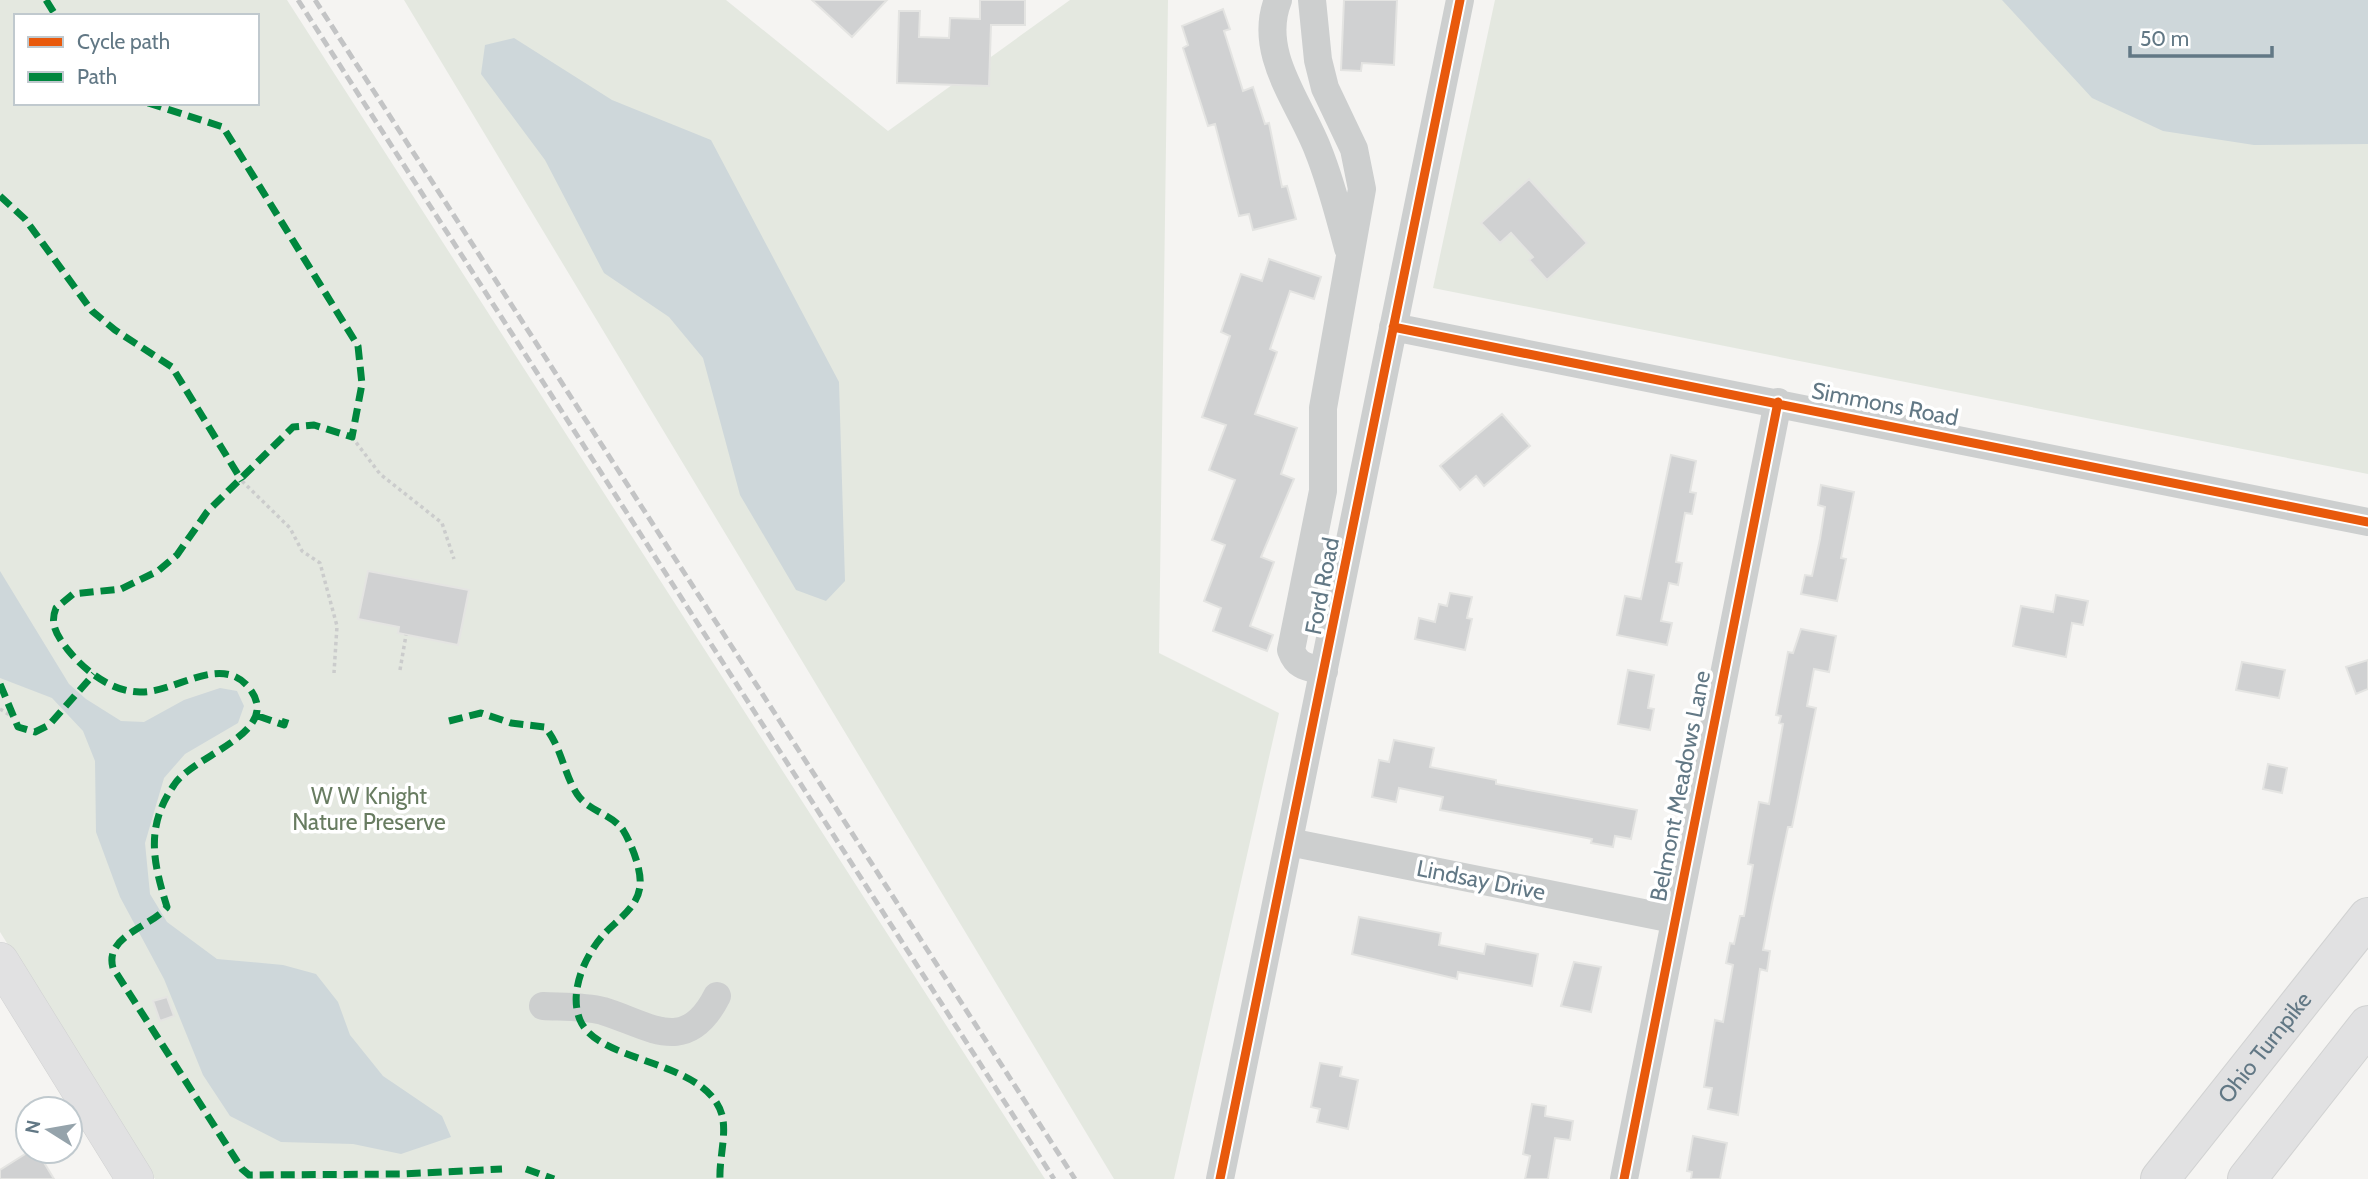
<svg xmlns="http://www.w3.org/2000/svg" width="2368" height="1179" font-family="Cabin,sans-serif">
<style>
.green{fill:#e4e8e0;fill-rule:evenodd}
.water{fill:#ced7da}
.building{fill:#d0d1d2;stroke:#e4e4e2;stroke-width:2}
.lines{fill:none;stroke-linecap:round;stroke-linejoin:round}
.major-casing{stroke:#d0d1d1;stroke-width:38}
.highway-casing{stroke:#d1d2d2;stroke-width:40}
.path{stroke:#cbcccc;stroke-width:3.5;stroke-dasharray:3.5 3.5;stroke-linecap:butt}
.minor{stroke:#cdcfcf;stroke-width:28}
.major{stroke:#e1e1e2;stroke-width:37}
.highway{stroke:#e1e1e2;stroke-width:38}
.rail{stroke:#c3c4c5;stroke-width:5;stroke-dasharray:10 5;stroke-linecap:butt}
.quiet{stroke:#00873e;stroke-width:7;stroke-dasharray:14 7;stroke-linecap:butt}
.cycleway-casing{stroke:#fff;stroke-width:13}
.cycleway{stroke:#e8590c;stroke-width:9}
.labels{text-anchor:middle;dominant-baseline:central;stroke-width:7;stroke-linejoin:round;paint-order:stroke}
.street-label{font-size:23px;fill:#627885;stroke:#fff}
.park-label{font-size:23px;fill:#687c61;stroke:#fff}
</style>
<rect width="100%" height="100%" fill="#f5f4f2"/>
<path class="green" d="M 0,0 L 287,0 L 1045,1179 L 155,1179 L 0,932 ZM 16,16 L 257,16 L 257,103 L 16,103 Z
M 404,0 L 726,0 L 888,131 L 1070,0 L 1168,0 L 1159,653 L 1279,713 L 1174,1179 L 1114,1179 Z
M 1495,0 L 2368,0 L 2368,474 L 1433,288 Z"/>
<path class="water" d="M 2002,0 L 2368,0 L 2368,144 L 2254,145 L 2163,131 L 2092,98 Z
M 514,38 L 612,100 L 711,140 L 839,382 L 845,581 L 826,601 L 796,590 L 740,495 L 703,358 L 669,317 L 604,273 L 545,160 L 481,74 L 485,45 Z
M 0,571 L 69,684 L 86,699 L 121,721 L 144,722 L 184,700 L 220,688 L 237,691 L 244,706 L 238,723 L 185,754 L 164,778 L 145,843 L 150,894 L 167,922 L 217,959 L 283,965 L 316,974 L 338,1002 L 350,1035 L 383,1076 L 442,1116 L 451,1137 L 401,1154 L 353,1144 L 281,1142 L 230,1116 L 203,1075 L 164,979 L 120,897 L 96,832 L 95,761 L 83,731 L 52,698 L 0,678 Z"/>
<path class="building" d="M 812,0 L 887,0 L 852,37 Z
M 980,0 L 1025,0 L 1025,25 L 991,25 L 989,86 L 897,83 L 899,11 L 920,11 L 919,37 L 949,38 L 950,18 L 980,19 Z
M 1344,0 L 1397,0 L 1394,65 L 1362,63 L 1361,71 L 1341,70 Z
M 1223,9 L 1230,29 L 1224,31 L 1243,91 L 1253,87 L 1265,124 L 1269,123 L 1282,187 L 1287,186 L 1296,219 L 1253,230 L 1249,214 L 1239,216 L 1215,124 L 1208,126 L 1183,48 L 1188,45 L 1182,26 Z
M 1529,179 L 1587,243 L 1547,280 L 1529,260 L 1533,257 L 1511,233 L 1500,243 L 1481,223 Z
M 1269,259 L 1321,277 L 1314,299 L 1290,291 L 1270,349 L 1277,352 L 1255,414 L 1297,428 L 1281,474 L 1294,479 L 1261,557 L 1274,562 L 1250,626 L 1273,635 L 1267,651 L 1213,631 L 1221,608 L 1204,601 L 1225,545 L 1212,540 L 1235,480 L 1209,470 L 1226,425 L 1202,417 L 1230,336 L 1221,332 L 1241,274 L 1262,281 Z
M 1502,414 L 1530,446 L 1484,486 L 1476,476 L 1460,490 L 1440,466 Z
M 1671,455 L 1696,461 L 1690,492 L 1696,493 L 1692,514 L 1685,513 L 1676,562 L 1682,563 L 1678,585 L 1669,583 L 1661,621 L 1672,623 L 1667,645 L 1617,635 L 1625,596 L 1641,599 Z
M 1821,485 L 1854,492 L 1841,558 L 1846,559 L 1837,601 L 1801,594 L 1805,575 L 1812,576 L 1820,539 L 1825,507 L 1818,505 Z
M 368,571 L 469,590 L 458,645 L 398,633 L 399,627 L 358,619 Z
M 1450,593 L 1472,597 L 1467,618 L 1472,619 L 1465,650 L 1415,639 L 1419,618 L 1435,622 L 1439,604 L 1447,606 Z
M 2056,595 L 2088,601 L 2083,625 L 2072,623 L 2066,657 L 2013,646 L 2021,606 L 2053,612 Z
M 1801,629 L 1836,636 L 1829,672 L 1814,669 L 1807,706 L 1816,708 L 1792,827 L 1788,827 L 1772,903 L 1763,950 L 1770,951 L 1767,971 L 1760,969 L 1738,1115 L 1708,1109 L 1712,1088 L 1704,1087 L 1715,1020 L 1723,1022 L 1733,965 L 1726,963 L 1730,943 L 1734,944 L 1740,916 L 1744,916 L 1753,865 L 1748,864 L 1759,802 L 1769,804 L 1783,724 L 1779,723 L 1781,716 L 1776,715 L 1788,652 L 1793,653 Z
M 2368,660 L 2368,689 L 2356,694 L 2346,667 Z
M 2242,662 L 2285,670 L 2279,698 L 2236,690 Z
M 1628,670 L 1654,675 L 1648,708 L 1654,709 L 1650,730 L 1618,724 Z
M 1394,740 L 1434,748 L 1430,767 L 1496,780 L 1496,784 L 1637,810 L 1631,839 L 1615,836 L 1613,847 L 1591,843 L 1592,839 L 1440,810 L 1443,797 L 1399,788 L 1396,802 L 1372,797 L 1379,760 L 1389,762 Z
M 2268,764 L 2287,768 L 2282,793 L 2263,789 Z
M 1359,917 L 1441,933 L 1439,945 L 1484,954 L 1486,944 L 1538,954 L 1532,986 L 1458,972 L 1457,979 L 1352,954 Z
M 1574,962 L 1601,967 L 1591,1012 L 1561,1006 Z
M 167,997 L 174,1016 L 160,1021 L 153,1001 Z
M 1320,1063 L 1342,1067 L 1340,1076 L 1358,1080 L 1348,1129 L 1317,1122 L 1320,1109 L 1311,1107 Z
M 1532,1104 L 1546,1106 L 1545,1116 L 1573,1121 L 1570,1140 L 1555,1138 L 1548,1179 L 1525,1179 L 1530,1156 L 1523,1154 Z
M 1693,1136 L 1727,1143 L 1720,1179 L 1691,1179 L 1692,1172 L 1687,1171 Z
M 30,1151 L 37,1151 L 54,1179 L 0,1179 L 0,1170 Z"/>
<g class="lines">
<g class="major-casing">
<path id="major" d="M 0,961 L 135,1179"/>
</g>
<g class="highway-casing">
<g id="highway">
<path id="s1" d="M 2160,1179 L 2368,917"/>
<path d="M 2247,1179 L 2368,1025"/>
</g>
</g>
<path class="path" d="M 352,437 L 380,474 L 442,523 L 454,559
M 242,481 L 290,528 L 302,551 L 320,563 L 337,626 L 334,673
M 400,670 L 406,635
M 0,709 L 13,717"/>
<path class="minor" d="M 1278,0 C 1257,53 1300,103 1318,150 C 1331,182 1339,215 1348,248
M 1312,0 L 1318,60 L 1325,88 L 1354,149 L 1362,189 L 1323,408 L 1323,491 L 1291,650 C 1297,667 1307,667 1324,671
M 1393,327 L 2368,522
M 1289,842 L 1673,919
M 543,1006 C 562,1007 584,1006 603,1011 C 649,1025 686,1057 717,996
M 1220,1179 L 1460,0
M 1624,1179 L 1778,402"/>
<use href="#major" class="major"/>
<use href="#highway" class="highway"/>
<path class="rail" d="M 298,0 L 1054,1179
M 315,0 L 1075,1179"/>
<path class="quiet" d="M 46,0 L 56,16
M 148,103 L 223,127 L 358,346 L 362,384 L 352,437 L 314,425 L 293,427 L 207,512 L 177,555 L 158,571 L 121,589 L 73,594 L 56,608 C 49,625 58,637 68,650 C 85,671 112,692 140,692 C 176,693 222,652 250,689 C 283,733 193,755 174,785 C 145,827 153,862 167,907 C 151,927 104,936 113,968 L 242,1169 L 249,1175 L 403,1174 L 502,1169
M 0,196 L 25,219 L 92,311 L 115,330 L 172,367 L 242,481
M 0,684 L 18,727 L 35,732 L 49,725 L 94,674
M 258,716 L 284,725 L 286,719
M 449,721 L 481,713 L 511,723 L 545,727 C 561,746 564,774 577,794 C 588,811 612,814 623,830 C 631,843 642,870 640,886 C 638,906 620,918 606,932 C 586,953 568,991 580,1020 C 598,1064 706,1059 722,1115 C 727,1134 719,1159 720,1179
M 526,1169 L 554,1179"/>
<g class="cycleway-casing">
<path id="cycleway" d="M 1393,327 L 2368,522
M 1220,1179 L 1460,0
M 1624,1179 L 1778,402"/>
</g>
<use href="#cycleway" class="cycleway"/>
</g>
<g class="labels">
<g class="street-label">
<text transform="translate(1885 404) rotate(11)">Simmons Road</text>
<text transform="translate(1322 586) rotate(-79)">Ford Road</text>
<text transform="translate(1680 786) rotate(-79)">Belmont Meadows Lane</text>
<text transform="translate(1481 880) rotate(11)">Lindsay Drive</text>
<text stroke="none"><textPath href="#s1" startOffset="168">Ohio Turnpike</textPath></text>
</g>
<g class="park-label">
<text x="369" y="796">W W Knight<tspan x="369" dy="26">Nature Preserve</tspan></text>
</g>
</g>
<rect x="14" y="14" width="245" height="91" fill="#ffffff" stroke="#c0c9ce" stroke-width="2"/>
<rect x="28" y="37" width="35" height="10" fill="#e8590c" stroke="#c0c9ce" stroke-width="2"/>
<text x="77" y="49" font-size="21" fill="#627885">Cycle path</text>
<rect x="28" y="72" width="35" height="10" fill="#00873e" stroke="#c0c9ce" stroke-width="2"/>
<text x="77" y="84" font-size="21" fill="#627885">Path</text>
<g transform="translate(49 1130) rotate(281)"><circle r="33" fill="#ffffff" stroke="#c0c9ce" stroke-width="2"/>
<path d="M0-5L12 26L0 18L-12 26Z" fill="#95a3ab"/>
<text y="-10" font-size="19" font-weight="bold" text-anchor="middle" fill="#627885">N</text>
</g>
<path d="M2130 46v10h142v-10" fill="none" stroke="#627885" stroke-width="3.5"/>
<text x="2140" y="46" font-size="21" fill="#627885" stroke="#ffffff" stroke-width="5" paint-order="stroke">50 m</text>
</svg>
